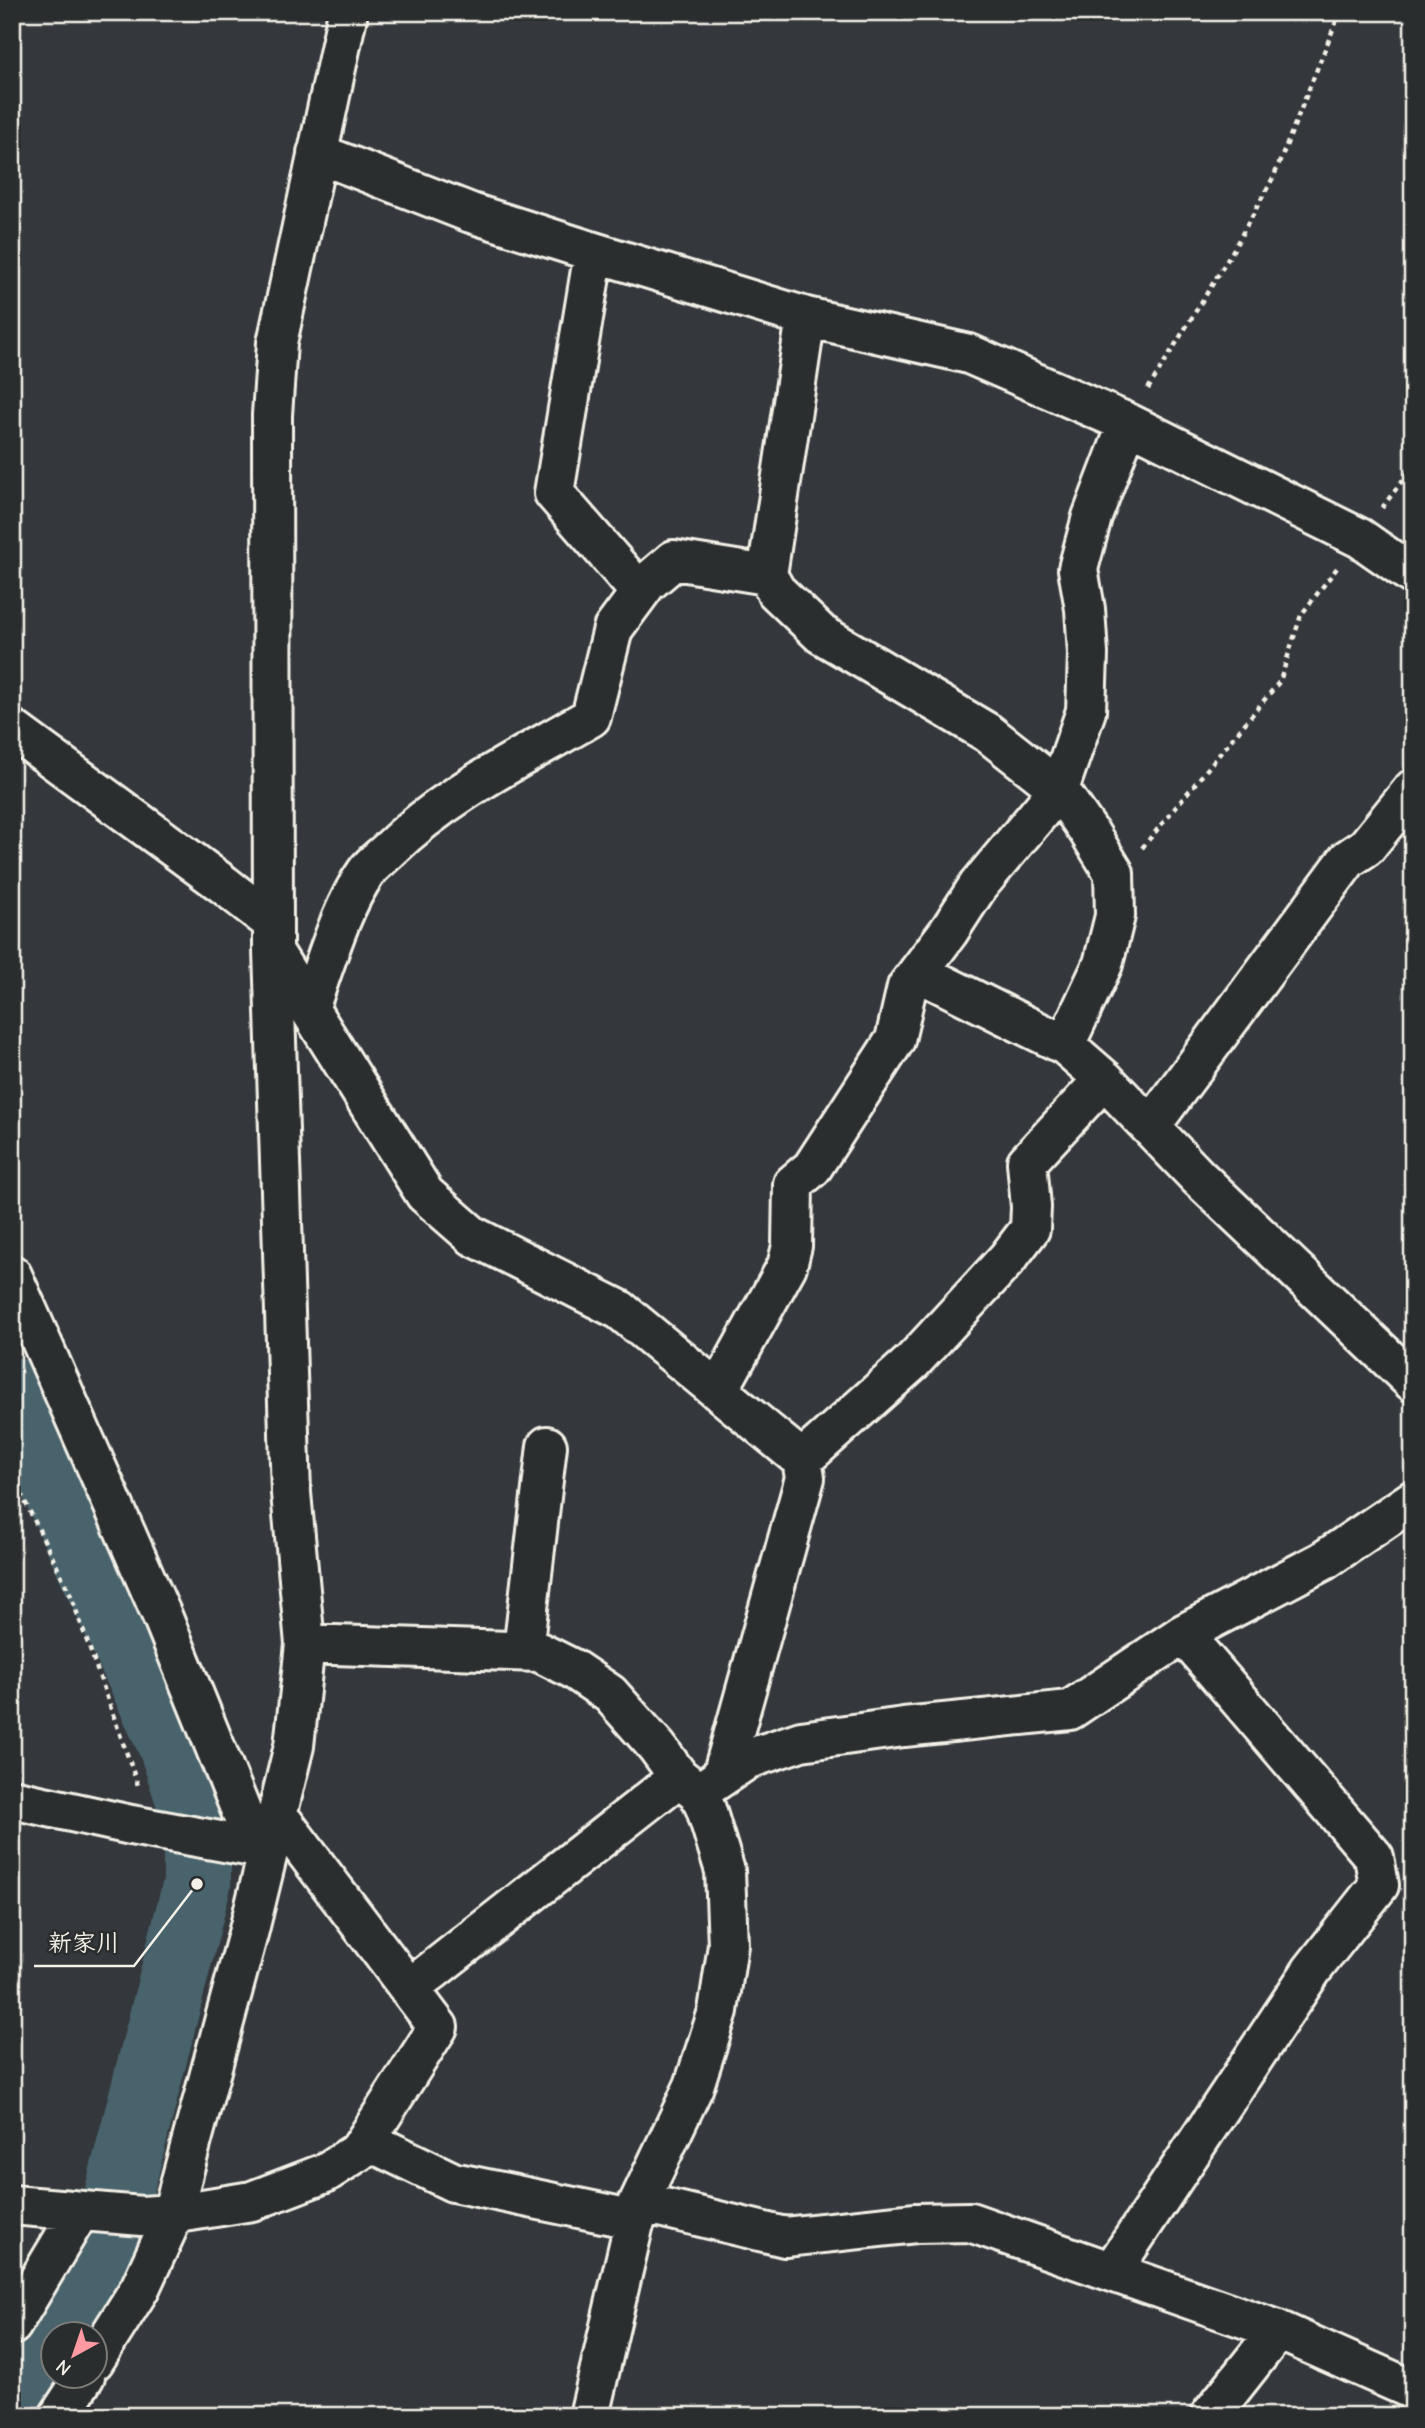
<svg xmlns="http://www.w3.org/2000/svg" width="1425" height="2428" font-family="'Comic Neue','Klee One',sans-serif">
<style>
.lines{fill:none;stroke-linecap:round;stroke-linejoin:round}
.river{stroke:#48636c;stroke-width:68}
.minor-casing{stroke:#f4f1e8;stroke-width:44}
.path{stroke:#f4f1e8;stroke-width:4.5;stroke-dasharray:5 5;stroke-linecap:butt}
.minor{stroke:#2a2d2e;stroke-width:38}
.leader{fill:none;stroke:#f4f1e8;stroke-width:2.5}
.callout-dot{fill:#f4f1e8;stroke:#2a2d2e;stroke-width:2.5}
.callout-label{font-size:24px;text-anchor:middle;font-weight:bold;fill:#f4f1e8;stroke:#2a2d2e;stroke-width:5;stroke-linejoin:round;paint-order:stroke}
</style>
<rect width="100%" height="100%" fill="#34383c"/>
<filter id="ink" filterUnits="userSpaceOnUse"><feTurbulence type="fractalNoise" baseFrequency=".0143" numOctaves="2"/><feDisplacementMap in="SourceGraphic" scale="14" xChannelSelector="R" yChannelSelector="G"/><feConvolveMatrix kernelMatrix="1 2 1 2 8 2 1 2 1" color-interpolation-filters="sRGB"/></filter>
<g filter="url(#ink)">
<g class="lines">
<path class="river" d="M 12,1391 L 172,1745 L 197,1821 L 197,1884 L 102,2259 L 60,2334
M 12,2404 L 52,2344"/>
<g class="minor-casing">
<path id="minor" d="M 317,153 L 471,213 L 594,252 L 806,317 L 969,354 L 1128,423 L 1360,538 L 1413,575
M 594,252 L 554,493 L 640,592
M 806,317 L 767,575 L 776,591 L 821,634 L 988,733 L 1059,789 L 1089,832 L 1114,873 L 1115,916 L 1103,964 L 1065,1045
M 12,729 L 223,884 L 273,923
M 273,951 L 425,1194 L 473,1236 L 620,1310 L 802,1460 L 805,1478 L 722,1776
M 918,972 L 1065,1045 L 1104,1079 L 1198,1177 L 1413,1382
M 309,1009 C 324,967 341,907 367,871 C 373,863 383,856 390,849 C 447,793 523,757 591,717 L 613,629 L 647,583 L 674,560 L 767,575
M 1150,1127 L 1348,859 L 1366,847 L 1413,789
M 12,1275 L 163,1618 L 256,1848
M 718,1391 L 787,1266 L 792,1246 L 793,1184 L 812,1168 L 895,1040 L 907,987 L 949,931 L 978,886 L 1059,789 L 1086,711 L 1088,654 L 1085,609 L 1078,569 L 1092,517 L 1128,423
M 802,1460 L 912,1362 L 1007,1259 L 1030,1229 L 1031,1207 L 1027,1162 L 1104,1079
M 305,1644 L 539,1652 L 573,1669 L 610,1694 L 657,1747 L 679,1777 L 698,1792 L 706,1809 L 725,1871 L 728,1945 L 718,2011 L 694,2086 L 639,2202 L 589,2416
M 523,1651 L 547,1446
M 711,1784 L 748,1759 L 801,1741 L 904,1727 L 1070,1710 L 1183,1634 L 1323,1561 L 1413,1500
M 12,1799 L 131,1825 L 269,1850
M 409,1989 L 679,1777
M 366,2140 L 453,2182 L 636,2220
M 639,2202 L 785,2237 L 916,2223 L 970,2222 L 1278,2330 L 1413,2390
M 12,2205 L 142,2216 L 172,2214 L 252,2201 L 325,2173 L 359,2151 L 438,2027 L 277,1814
M 1112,2271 L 1312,1970 L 1379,1885 L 1374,1857 L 1183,1634
M 12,2325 L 79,2213
M 94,2361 L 140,2288 L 169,2225 L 249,1930 L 294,1746 L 305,1644 L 291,1493 L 273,950 L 272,415 L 277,343 L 348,12
M 59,2416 L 85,2376
M 1210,2416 L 1278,2330"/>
</g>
<path class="path" d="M 1148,389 L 1231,254 L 1274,176 L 1340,12
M 1382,508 L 1413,466
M 1142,848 L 1280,681 L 1301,615 L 1337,568
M 12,1475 L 70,1593 L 139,1788"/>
<use href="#minor" class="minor"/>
</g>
</g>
<path class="leader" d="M197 1884L134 1966H34"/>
<circle class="callout-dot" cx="197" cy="1884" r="7"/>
<g class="callout-label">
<text x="84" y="1951">新家川</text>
</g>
<rect width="1425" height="2428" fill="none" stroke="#2a2d2e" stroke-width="42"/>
<rect x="21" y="21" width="1383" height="2386" fill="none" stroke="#f4f1e8" stroke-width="2.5" filter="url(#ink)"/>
<g transform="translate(74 2355) rotate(220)"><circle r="33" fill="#2a2d2e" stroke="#7b7b78" stroke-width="2"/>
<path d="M0-5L12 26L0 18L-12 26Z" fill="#ff9aa2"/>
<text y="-10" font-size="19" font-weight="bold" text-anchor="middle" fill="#f4f1e8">N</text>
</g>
</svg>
